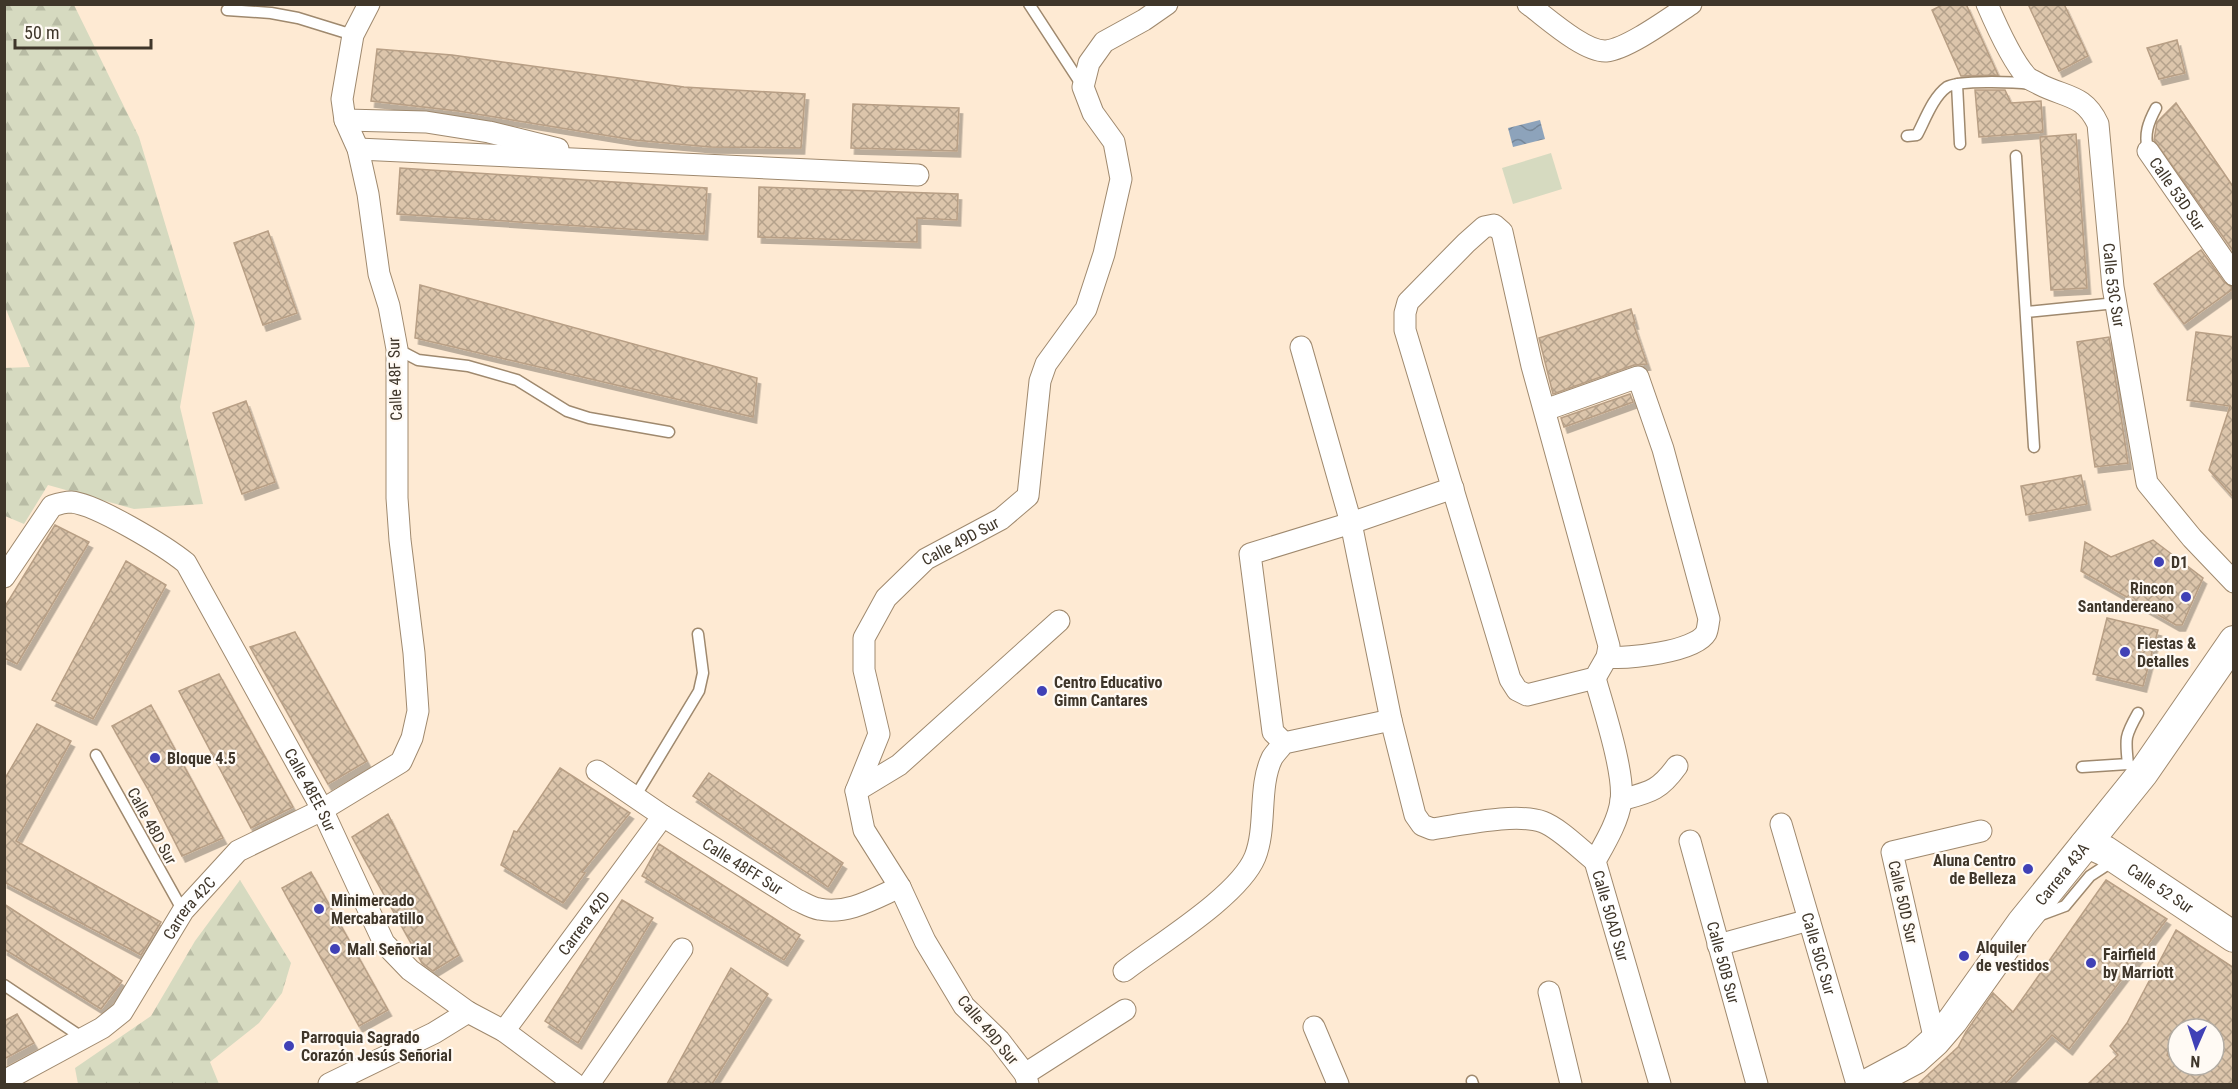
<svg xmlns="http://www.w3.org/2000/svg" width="2238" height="1089" font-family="'Roboto Condensed',sans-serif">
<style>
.green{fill:#d6dac0}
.forest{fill:url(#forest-firs)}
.water{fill:url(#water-waves)}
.building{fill:url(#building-cross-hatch);stroke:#b89f85;stroke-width:1.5;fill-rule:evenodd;filter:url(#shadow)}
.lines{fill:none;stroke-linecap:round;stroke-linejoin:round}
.lane-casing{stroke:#9f896e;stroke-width:13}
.street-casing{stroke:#9f896e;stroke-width:23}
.secondary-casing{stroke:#9f896e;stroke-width:32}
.lane{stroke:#fff;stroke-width:10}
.street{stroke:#fff;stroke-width:21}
.secondary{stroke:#fff;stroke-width:30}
.poi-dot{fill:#4041b6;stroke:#fffaf4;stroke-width:2}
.labels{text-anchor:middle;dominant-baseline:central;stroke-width:4.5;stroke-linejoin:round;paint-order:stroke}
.street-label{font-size:16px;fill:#3f362a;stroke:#fffaf4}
.poi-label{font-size:16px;font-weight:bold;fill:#3f362a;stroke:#fffaf4;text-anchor:start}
</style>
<defs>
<pattern id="forest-firs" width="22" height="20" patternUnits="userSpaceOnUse" patternTransform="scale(1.5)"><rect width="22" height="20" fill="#d6dac0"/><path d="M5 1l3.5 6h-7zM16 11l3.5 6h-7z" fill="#b9bca5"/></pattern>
<pattern id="water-waves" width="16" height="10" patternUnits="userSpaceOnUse" patternTransform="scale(1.5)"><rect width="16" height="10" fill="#8da3bb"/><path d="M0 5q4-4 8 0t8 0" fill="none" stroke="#758698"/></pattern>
<pattern id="building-cross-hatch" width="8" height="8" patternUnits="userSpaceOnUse" patternTransform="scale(1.5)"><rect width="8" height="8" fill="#dcc5ab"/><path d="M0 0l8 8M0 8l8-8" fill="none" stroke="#b4a18b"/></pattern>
<filter id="shadow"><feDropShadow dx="3.5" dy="6" stdDeviation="0" flood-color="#0004"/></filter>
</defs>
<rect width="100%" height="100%" fill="#feead3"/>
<path class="green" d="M 1551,153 L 1562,189 L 1513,204 L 1502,168 Z"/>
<path class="forest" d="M 5,5 L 74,5 L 139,137 L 195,323 L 180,407 L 203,504 L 134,509 L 48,485 L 24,524 L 5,516 L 4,368 L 30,367 L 5,307 Z
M 240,880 L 291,963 L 282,993 L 259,1023 L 210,1062 L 219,1084 L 78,1084 L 75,1068 L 151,1016 L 195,941 Z"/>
<path class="water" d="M 1540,120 L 1545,139 L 1513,147 L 1508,128 Z"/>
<path class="building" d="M 1944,4 L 1966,4 L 1998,75 L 1961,76 L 1932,10 Z
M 2028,4 L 2064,4 L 2088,56 L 2059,71 Z
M 2177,40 L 2185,73 L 2159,79 L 2147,48 Z
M 377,49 L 452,55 L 684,87 L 805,94 L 801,148 L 710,147 L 634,140 L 458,111 L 371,101 Z
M 1975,90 L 2005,90 L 2011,103 L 2041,101 L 2043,132 L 1979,137 Z
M 2176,103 L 2234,188 L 2234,252 L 2154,140 L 2157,122 Z
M 853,104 L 959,108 L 957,151 L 851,148 Z
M 2076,134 L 2087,288 L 2051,290 L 2040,137 Z
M 400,168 L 707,188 L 704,234 L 397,214 Z
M 759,187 L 958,194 L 957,220 L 917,218 L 917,242 L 758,237 Z
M 268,231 L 297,313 L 263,325 L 234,243 Z
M 2201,250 L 2224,282 L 2234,288 L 2184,324 L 2154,284 Z
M 420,285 L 757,378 L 753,417 L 415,338 Z
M 1631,309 L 1635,323 L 1633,323 L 1647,364 L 1634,365 L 1553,394 L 1539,338 Z
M 2196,332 L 2234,337 L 2234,498 L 2209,470 L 2230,406 L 2187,400 Z
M 2109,337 L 2128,463 L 2095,467 L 2077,342 Z
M 1630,394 L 1633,402 L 1564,427 L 1561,418 Z
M 246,401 L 275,482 L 242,494 L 213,413 Z
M 2081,475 L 2087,504 L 2026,515 L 2021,486 Z
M 55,525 L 89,542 L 17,664 L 4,658 L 4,608 Z
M 2153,540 L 2203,578 L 2182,625 L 2176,625 L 2081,571 L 2085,542 L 2111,557 Z
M 126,561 L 166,585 L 93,719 L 52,700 Z
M 2107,618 L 2158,630 L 2143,686 L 2093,674 Z
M 295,632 L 367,761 L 328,784 L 250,647 Z
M 219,674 L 293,807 L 251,828 L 179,691 Z
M 151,705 L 223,838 L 182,856 L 149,791 L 112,726 Z
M 37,724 L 71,741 L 16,841 L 161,922 L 141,955 L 4,882 L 4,780 Z
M 560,768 L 630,813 L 582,872 L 585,873 L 563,903 L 501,865 L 514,831 L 517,832 Z
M 709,773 L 843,863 L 828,887 L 693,796 Z
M 388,814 L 459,955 L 433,971 L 422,963 L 352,837 Z
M 659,844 L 800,935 L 784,960 L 642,876 Z
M 311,872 L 388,1010 L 359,1026 L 282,888 Z
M 2106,880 L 2167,919 L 2069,1049 L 2052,1035 L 2005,1084 L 1918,1084 L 1958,1047 L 1966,1032 L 1993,993 L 2013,1012 Z
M 622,900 L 653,918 L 578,1043 L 545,1021 Z
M 4,904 L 122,981 L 101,1009 L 4,949 Z
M 2176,930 L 2234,968 L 2234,1084 L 2088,1084 L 2118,1055 L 2110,1046 L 2127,1023 ZM 2178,1029 L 2214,1029 L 2214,1065 L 2178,1065 L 2167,1055 Z
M 731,968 L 768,994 L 712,1084 L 667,1084 Z
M 17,1014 L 34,1043 L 4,1059 L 4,1021 Z"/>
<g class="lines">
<g class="lane-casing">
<path id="lane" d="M 1029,4 L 1083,87
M 227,10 L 271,13 L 298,18 L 353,35
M 1957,84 L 1960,144
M 1907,136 L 1917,135 C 1925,120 1933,97 1947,87 C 1958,80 2015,82 2030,84
M 2148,151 C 2144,134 2148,123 2156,108
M 2016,156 L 2034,447
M 2027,312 L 2116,303
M 397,349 L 418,360 L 468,366 L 517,380 L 567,411 L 589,418 L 669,432
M 2138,713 C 2125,736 2125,738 2128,764 L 2141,772
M 96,755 L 183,911
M 2082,767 L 2128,764
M 635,797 L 699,691 L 703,673 L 698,634
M 2038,916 L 2065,906 L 2090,876 L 2113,861
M 4,985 L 83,1038
M 1472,1081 L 1473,1084"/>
</g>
<g class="street-casing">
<g id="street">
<path d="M 1528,4 C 1546,17 1584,52 1606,51 C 1628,49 1671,17 1691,4"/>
<path id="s1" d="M 1987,4 C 1996,25 2012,61 2027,77 C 2030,80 2036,82 2039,84 C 2066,98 2084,94 2098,124 L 2113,287 L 2147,483 L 2192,538 L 2234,582"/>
<path d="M 345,120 L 426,122 L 489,132 L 558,149"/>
<path d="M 358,149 L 918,175"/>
<path id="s2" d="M 2148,151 L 2234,275"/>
<path d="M 1494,225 L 1502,232 L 1532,366 L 1609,646 L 1607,657 L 1595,678 L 1527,695 L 1517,690 L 1510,679 L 1405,330 L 1405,313 L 1408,302 L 1466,243 L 1484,227 Z"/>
<path d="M 1301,347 L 1351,523 L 1391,720 L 1415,815 L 1422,825 L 1432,829 C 1461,825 1516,812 1543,822 C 1559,828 1580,849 1595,861"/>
<path d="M 1545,410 L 1638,377 L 1663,449 L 1709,619 C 1708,623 1708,629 1706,633 C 1695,652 1628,659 1607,657"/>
<path id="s3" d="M 4,577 L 52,506 C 58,504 65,502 71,502 C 96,504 165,546 186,563 L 321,807 L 384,943 L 410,970 L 468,1012 L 504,1031 L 575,1084"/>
<path id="s4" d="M 1595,678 C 1603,707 1625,773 1621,801 C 1618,822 1605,843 1595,861 L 1660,1084"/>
<path d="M 1284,743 L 1273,732 L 1250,554 L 1351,523 L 1453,488"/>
<path id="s5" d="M 597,771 L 663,816 L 797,900 C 804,903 812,908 819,909 C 848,915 875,898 900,887"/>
<path d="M 856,791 L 899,765 L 1059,621"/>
<path d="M 1621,800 C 1650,792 1659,791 1677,766"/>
<path id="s6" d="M 1781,824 L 1857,1084"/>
<path id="s7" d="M 1690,841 L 1757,1084"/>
<path d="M 1718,945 L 1809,920"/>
<path d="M 1124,971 C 1159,944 1239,896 1255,857 C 1267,827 1258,787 1272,758 C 1275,753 1280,748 1284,743 L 1391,720"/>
<path d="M 1549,992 L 1571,1084"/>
<path d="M 1314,1027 L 1338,1084"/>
<path id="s8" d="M 504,1031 L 663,816"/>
<path d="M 1935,1041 L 1892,852 L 1981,831"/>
<path d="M 1025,1074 L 1125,1010"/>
<path id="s9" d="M 4,1081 L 102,1028 L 122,1012 L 183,911 L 238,851 L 322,810 L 401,762 L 412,738 L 418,711 L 414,653 L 400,540 L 397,498 L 397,349 L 389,306 L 379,274 L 368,194 L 358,149 L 345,120 L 342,99 L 353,35 L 369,4"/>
<path d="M 329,1084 L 434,1033 L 468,1012"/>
<path d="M 589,1084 L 682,949"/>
<path id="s10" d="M 1028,1084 L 1025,1074 L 999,1040 L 964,1006 L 925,941 L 900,887 L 864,830 L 856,791 L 879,734 L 864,670 L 864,638 L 886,598 L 926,559 L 1001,519 L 1028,496 L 1040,381 L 1046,364 L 1086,309 L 1104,254 L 1121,179 L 1114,142 L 1093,113 L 1083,87 L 1089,63 L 1104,42 L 1144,20 L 1167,4"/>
</g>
</g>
<g class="secondary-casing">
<g id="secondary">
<path id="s11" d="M 2085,845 L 2092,845 L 2105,851 L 2234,937"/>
<path id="s12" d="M 1868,1084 L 1915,1059 L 1935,1041 L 1953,1020 L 2022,923 L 2143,773 L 2234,641"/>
</g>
</g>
<use href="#lane" class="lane"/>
<use href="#street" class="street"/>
<use href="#secondary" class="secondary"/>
</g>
<g class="poi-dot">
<circle cx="2159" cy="562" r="6"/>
<circle cx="2186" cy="597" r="6"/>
<circle cx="2125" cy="652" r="6"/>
<circle cx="1042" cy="691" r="6"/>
<circle cx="155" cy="758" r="6"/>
<circle cx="2028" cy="869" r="6"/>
<circle cx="319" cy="909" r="6"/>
<circle cx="335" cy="949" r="6"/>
<circle cx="1964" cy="956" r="6"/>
<circle cx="2091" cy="963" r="6"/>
<circle cx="289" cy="1046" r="6"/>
</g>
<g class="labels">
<g class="street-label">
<text stroke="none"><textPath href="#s2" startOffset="52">Calle 53D Sur</textPath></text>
<text stroke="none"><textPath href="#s1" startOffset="333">Calle 53C Sur</textPath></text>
<text transform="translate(395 379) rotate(-92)">Calle 48F Sur</text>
<text stroke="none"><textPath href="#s10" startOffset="644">Calle 49D Sur</textPath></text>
<text stroke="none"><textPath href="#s3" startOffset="495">Calle 48EE Sur</textPath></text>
<text transform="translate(152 826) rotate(61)">Calle 48D Sur</text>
<text stroke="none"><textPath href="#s5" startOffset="174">Calle 48FF Sur</textPath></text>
<text stroke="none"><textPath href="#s12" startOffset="290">Carrera 43A</textPath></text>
<text stroke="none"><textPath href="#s11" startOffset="88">Calle 52 Sur</textPath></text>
<text transform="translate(1903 902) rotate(77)">Calle 50D Sur</text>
<text stroke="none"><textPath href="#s9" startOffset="261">Carrera 42C</textPath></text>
<text stroke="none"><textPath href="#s4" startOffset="249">Calle 50AD Sur</textPath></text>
<text stroke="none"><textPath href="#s8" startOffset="134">Carrera 42D</textPath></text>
<text stroke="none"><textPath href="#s6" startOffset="135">Calle 50C Sur</textPath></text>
<text stroke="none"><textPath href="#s7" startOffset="126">Calle 50B Sur</textPath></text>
<text transform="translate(988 1030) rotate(50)">Calle 49D Sur</text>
</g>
<g class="poi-label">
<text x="2171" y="562">D1</text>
<text x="2174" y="588" text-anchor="end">Rincon<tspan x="2174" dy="18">Santandereano</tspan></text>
<text x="2137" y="643">Fiestas &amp;<tspan x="2137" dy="18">Detalles</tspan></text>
<text x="1054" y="682">Centro Educativo<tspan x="1054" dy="18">Gimn Cantares</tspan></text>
<text x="167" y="758">Bloque 4.5</text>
<text x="2016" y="860" text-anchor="end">Aluna Centro<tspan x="2016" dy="18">de Belleza</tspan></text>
<text x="331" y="900">Minimercado<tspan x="331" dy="18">Mercabaratillo</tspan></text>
<text x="1976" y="947">Alquiler<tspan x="1976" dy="18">de vestidos</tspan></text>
<text x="347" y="949">Mall Señorial</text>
<text x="2103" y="954">Fairfield<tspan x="2103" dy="18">by Marriott</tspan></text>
<text x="301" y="1037">Parroquia Sagrado<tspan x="301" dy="18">Corazón Jesús Señorial</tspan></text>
</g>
</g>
<rect width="2238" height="1089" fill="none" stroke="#3f362a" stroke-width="12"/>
<g transform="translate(2196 1047) rotate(183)"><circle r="28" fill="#fffaf4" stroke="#b2aca3" stroke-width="1.5"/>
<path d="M0-4.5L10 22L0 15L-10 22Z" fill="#4041b6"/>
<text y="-9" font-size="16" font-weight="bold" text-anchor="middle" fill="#3f362a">N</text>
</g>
<path d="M15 39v9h136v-9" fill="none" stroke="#3f362a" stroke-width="3"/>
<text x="24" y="39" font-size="18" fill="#3f362a" stroke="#fffaf4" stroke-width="4.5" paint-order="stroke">50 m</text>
</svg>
